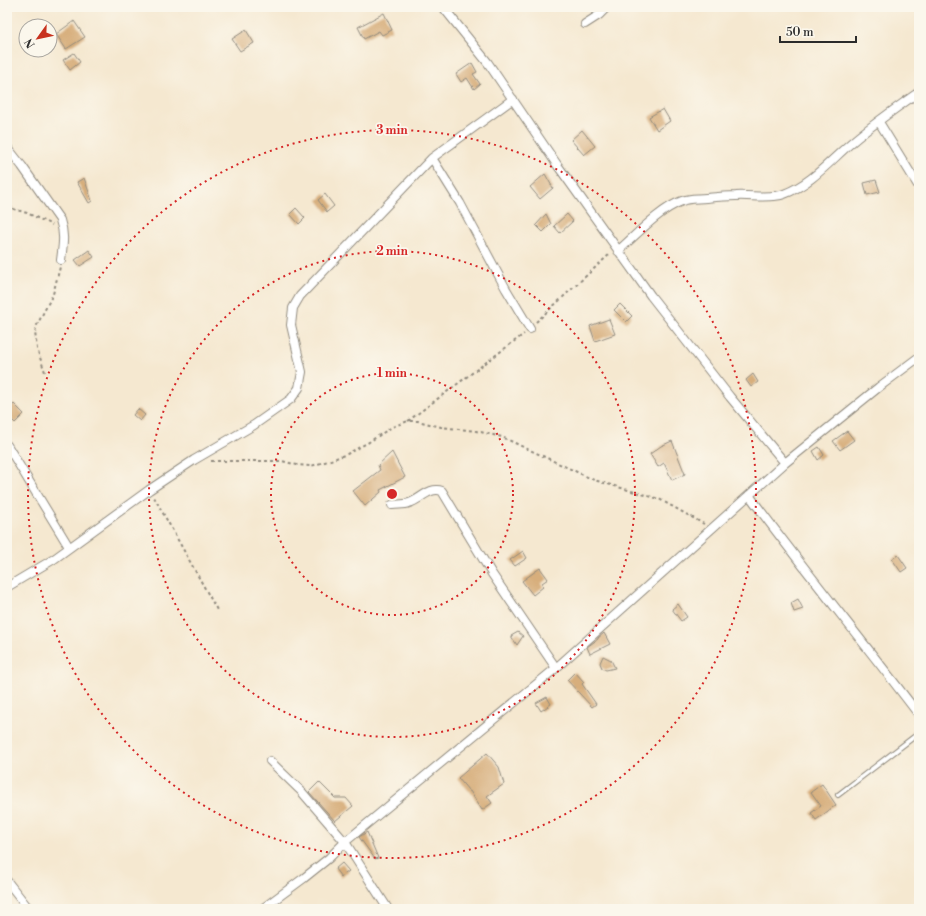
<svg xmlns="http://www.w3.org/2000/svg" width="926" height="916" font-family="'Libre Bodoni',serif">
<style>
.building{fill:#d7ae7c}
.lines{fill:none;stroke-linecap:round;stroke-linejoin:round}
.lane-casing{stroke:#908a7e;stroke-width:6}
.street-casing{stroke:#908a7e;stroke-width:10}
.path{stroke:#908a7e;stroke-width:2;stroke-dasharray:3 3;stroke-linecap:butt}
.lane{stroke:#fff;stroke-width:4}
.street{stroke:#fff;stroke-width:8}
.ring{fill:none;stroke:#d62828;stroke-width:2;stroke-dasharray:2 4}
.centre{fill:#d62828;stroke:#fbf7ec;stroke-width:2}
.ring-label{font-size:12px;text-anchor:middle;font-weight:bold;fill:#d62828;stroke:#fbf7ec;stroke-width:3.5;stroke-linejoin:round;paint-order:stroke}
</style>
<rect width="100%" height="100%" fill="#fbf7ec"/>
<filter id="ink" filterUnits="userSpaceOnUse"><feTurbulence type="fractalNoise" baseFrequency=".025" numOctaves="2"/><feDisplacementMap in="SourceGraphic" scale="8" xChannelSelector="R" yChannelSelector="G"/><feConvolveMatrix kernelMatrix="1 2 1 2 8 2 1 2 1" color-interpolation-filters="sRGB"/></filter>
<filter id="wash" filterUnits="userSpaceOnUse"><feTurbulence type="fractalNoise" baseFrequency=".012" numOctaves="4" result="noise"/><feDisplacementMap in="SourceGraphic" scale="16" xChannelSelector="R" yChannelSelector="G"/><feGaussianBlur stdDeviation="0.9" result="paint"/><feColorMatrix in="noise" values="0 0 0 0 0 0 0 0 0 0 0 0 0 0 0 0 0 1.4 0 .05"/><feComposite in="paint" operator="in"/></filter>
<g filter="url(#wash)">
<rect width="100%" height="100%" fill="#f5e8d0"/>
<g id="blocks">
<path class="building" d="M 384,13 L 392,30 L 382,35 L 379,31 L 364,39 L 358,27 Z
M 74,21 L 85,37 L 66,49 L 56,34 Z
M 246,30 L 254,43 L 240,51 L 232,39 Z
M 74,53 L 80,62 L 70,70 L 63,60 Z
M 472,63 L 477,72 L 473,74 L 480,84 L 474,89 L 467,78 L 461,82 L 456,74 Z
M 663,109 L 670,121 L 657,130 L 649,117 Z
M 582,130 L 595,146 L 584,155 L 571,140 Z
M 545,174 L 553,188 L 540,199 L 530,187 Z
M 84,178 L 92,201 L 89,203 L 77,182 Z
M 876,180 L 880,192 L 867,195 L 864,183 Z
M 325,194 L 334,206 L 327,212 L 318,200 Z
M 296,208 L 305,218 L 299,224 L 290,214 Z
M 546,214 L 551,224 L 543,232 L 536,225 Z
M 567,214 L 573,221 L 560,233 L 554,226 Z
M 89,250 L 94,257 L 80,266 L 75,260 Z
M 620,304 L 632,316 L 626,322 L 614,310 Z
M 609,319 L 615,334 L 595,341 L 590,326 Z
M 753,374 L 758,382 L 751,387 L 746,380 Z
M 14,404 L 24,414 L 15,423 L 7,415 L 7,410 Z
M 138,409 L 145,415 L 140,421 L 133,415 Z
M 847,431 L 854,440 L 840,450 L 833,441 Z
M 672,441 L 685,474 L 672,480 L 664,463 L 658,467 L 650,454 L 661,446 Z
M 819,447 L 824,455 L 818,460 L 813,451 Z
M 392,452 L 405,477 L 380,490 L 381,492 L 365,506 L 353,491 L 380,470 L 378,465 Z
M 523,551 L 527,558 L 515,566 L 510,560 Z
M 898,555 L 907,568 L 901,572 L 892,559 Z
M 540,568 L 548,579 L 542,583 L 543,587 L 533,595 L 522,581 Z
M 798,599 L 803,609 L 794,612 L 791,603 Z
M 678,604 L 687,617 L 681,621 L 672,609 Z
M 518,632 L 523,636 L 517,645 L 511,636 Z
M 604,633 L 610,644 L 590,654 L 587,647 L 598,639 L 598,638 Z
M 603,656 L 611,660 L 615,668 L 606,670 L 602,668 L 600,663 Z
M 575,672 L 584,682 L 582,684 L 596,704 L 592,707 L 567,680 Z
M 547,697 L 551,704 L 541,711 L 536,703 Z
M 487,753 L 499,767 L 504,784 L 487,796 L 492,803 L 482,810 L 470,791 L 469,791 L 458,778 Z
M 319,782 L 335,798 L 346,798 L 353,806 L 335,821 L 309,792 Z
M 822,784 L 836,805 L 816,820 L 811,813 L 821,806 L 811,792 Z
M 367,832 L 378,858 L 375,859 L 359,837 Z
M 342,863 L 349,871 L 341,877 L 335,869 Z"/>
</g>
</g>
<g filter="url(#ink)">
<use href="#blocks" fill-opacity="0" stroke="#908a7e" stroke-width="1"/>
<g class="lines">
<g class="lane-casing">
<path id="lane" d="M 838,795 L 919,733"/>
</g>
<g class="street-casing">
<path id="street" d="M 443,7 L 488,63 L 558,166 L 651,296 L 730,397 L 785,463
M 585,24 L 599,15 L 607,7
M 879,122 L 919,187
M 7,147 L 22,166 L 60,220 C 65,235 63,244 61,260
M 432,158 L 460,203 L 506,289 L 530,329
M 618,251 C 636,235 660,209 682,201 C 690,198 698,199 706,198 C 716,197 726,196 736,196 C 750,195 771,199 784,194 C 811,184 830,161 851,143 C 872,125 896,108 919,92
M 7,445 L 69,547
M 749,495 C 804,570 863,641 919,715
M 392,505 C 398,504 404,505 409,503 C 420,500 430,486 442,491 L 492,574 L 556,668
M 7,587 L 54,559 L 149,490 L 194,460 L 254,425 L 291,399 L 299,388 L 302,372 L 291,325 L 293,308 L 300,296 L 432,158 L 513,99
M 270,761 L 301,791 L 345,842 L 388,909
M 7,881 L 29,909
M 262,909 L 304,878 L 329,858 L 345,842 L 556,668 L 785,463 L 879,387 L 919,357"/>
</g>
<path class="path" d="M 7,207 L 27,213 L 52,225
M 536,322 L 611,253
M 45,372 L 37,349 L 35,332 L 37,325 L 53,294 L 60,267
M 408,421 L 524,334
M 211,461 L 282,461 L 297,465 L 311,466 L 328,461 L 347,454 L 369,442 L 392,427 L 408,421 L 418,421 L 441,427 L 476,431 L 502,437 L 594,480 L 659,499 L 704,524
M 154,497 L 217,610"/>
<use href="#lane" class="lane"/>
<use href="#street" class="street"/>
</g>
</g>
<g class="ring">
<circle cx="392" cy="494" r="121"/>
<circle cx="392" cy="494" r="243"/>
<circle cx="392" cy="494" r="364"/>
</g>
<circle cx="392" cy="494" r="6" class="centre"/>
<g class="ring-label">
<text x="392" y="134">3 min</text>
<text x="392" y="255">2 min</text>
<text x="392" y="377">1 min</text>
</g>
<rect width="926" height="916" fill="none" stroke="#fbf7ec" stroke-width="24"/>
<g transform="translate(38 38) rotate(237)"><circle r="19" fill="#fbf7ec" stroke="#a8a59f"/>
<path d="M0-3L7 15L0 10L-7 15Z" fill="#c8321e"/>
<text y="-6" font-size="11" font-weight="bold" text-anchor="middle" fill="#2b2b2b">N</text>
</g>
<path d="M780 36v6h76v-6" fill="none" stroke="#2b2b2b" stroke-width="2"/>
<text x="786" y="36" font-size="12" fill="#2b2b2b" stroke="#fbf7ec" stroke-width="3" paint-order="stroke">50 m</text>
</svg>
